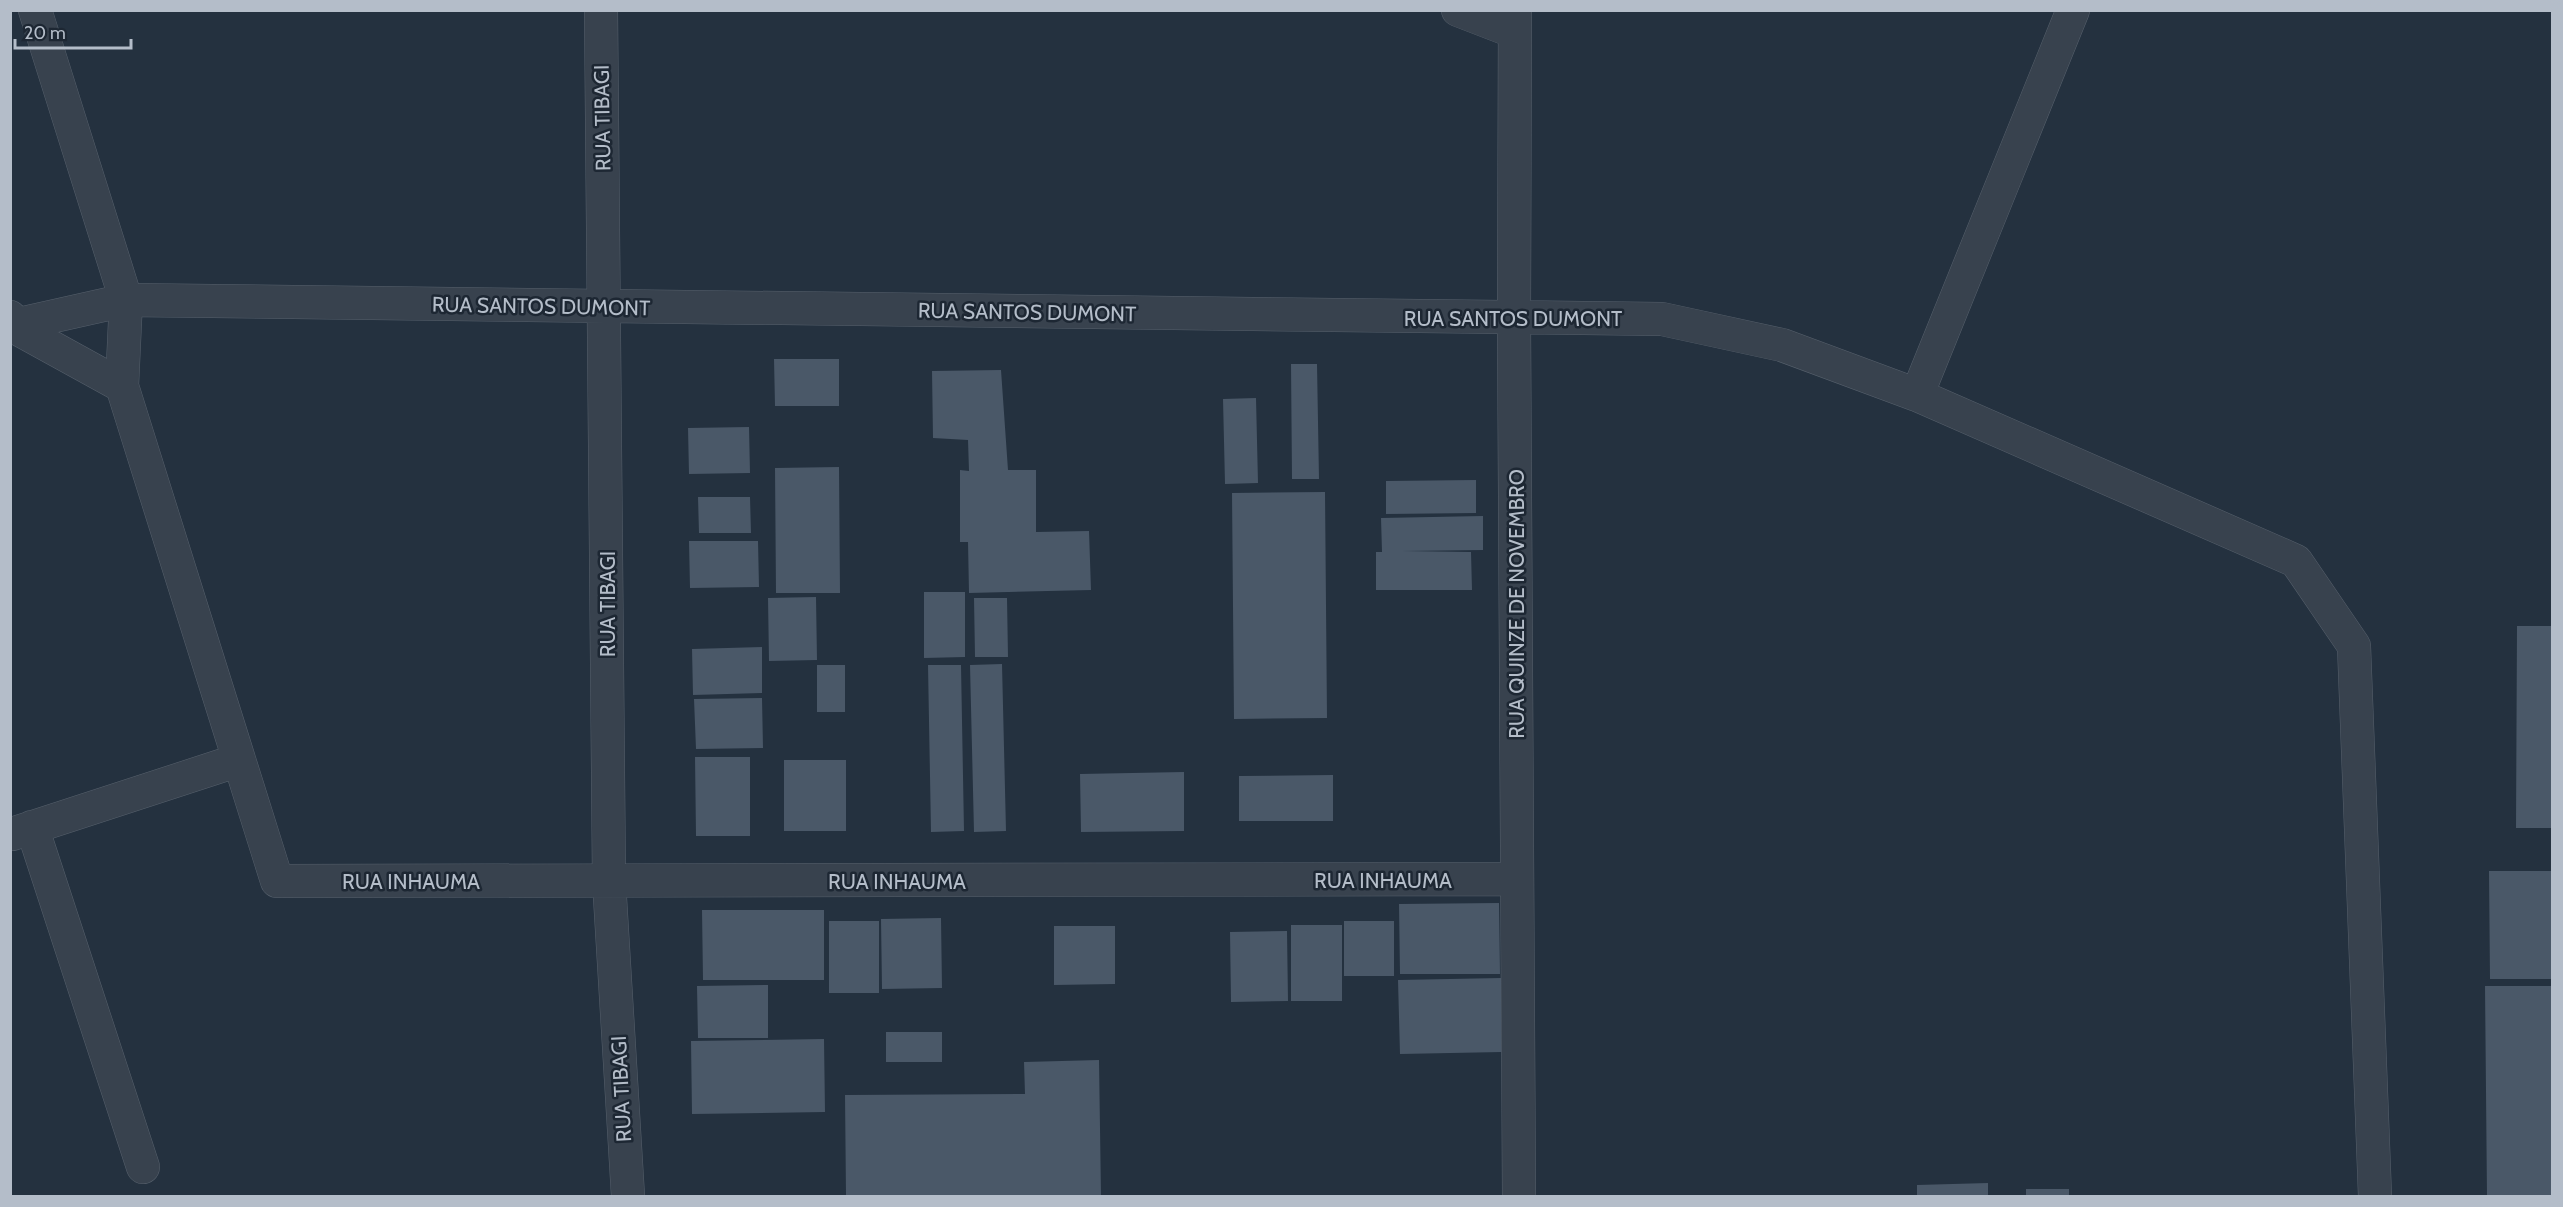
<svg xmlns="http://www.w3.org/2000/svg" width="2563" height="1207" font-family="Cabin,sans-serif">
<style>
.building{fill:#4a5868}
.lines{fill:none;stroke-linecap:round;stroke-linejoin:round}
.minor-casing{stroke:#56606c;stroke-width:34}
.minor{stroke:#38424e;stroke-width:33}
.labels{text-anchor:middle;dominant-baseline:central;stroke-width:5;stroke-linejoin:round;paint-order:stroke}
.street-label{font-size:21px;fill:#b4bdc9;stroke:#1d2733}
</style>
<rect width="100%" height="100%" fill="#24313f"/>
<path class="building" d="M 774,359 L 839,359 L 839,406 L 775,406 Z
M 1291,364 L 1317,364 L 1319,479 L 1292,479 Z
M 1001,370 L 1008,470 L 1036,470 L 1036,532 L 1089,531 L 1091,590 L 969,593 L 968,542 L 960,542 L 960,470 L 969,471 L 968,440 L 933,438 L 932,371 Z
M 1256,398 L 1258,483 L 1225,484 L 1223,399 Z
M 749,427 L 750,473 L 689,474 L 688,428 Z
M 839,467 L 840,593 L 776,593 L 775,468 Z
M 1476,480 L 1476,513 L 1386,514 L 1386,481 Z
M 1325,492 L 1327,718 L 1234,719 L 1232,493 Z
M 698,497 L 750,497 L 751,533 L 699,533 Z
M 1483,516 L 1483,550 L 1403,551 L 1471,552 L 1472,590 L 1376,590 L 1376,552 L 1382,552 L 1381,518 Z
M 689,541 L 758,541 L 759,587 L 690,588 Z
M 924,592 L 965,592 L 965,657 L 924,658 Z
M 816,597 L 817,660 L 769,661 L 768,598 Z
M 974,598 L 1007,598 L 1008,657 L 975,657 Z
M 2517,626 L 2552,626 L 2552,828 L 2516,828 Z
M 762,647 L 762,693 L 693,695 L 692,649 Z
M 1002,664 L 1006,831 L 974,832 L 970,665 Z
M 817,665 L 845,665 L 845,712 L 817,712 Z
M 928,665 L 961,665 L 964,831 L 931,832 Z
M 762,698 L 763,748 L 696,749 L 694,699 Z
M 695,757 L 750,757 L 750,836 L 696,836 Z
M 784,760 L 846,760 L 846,831 L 784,831 Z
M 1184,772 L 1184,831 L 1081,832 L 1080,774 Z
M 1333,775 L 1333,821 L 1239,821 L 1239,776 Z
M 2489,871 L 2552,871 L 2552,979 L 2490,979 Z
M 1499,903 L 1500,974 L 1400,974 L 1399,904 Z
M 702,910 L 824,910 L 824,980 L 703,980 Z
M 941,918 L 942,988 L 882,989 L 881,919 Z
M 829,921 L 879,921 L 879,993 L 829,993 Z
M 1344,921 L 1394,921 L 1394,976 L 1344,976 Z
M 1291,925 L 1342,925 L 1342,1001 L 1291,1001 Z
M 1054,926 L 1115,926 L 1115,984 L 1054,985 Z
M 1287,931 L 1288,1001 L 1231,1002 L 1230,932 Z
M 1501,978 L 1502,1052 L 1400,1054 L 1398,980 Z
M 768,985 L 768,1038 L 698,1038 L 697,986 Z
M 2485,986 L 2552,986 L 2552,1196 L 2487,1196 Z
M 886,1032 L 942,1032 L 942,1062 L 886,1062 Z
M 824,1039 L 825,1112 L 692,1114 L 691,1041 Z
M 1099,1060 L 1101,1196 L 846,1196 L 845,1095 L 1025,1094 L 1024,1062 Z
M 1988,1183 L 1988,1196 L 1917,1196 L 1917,1185 Z
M 2026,1189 L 2069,1189 L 2069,1196 L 2026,1196 Z"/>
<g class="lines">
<g class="minor-casing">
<path id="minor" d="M 35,10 L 126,300 L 122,386 L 277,881 L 1517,879
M 601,10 L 609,881 L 628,1196
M 1458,10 L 1515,32
M 1515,10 L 1514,319 L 1519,1196
M 10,317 L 13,326 L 122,386
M 10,326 L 126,300 L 1662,319 L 1782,345 L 1917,395 L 2296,561 L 2354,646 L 2375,1196
M 1917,395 L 2073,10
M 32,827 L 143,1167
M 12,834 L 239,760"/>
</g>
<use href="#minor" class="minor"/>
</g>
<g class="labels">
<g class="street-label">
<text transform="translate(602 118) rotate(-91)">RUA TIBAGI</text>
<text transform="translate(541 306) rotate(1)">RUA SANTOS DUMONT</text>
<text transform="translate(1027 312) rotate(1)">RUA SANTOS DUMONT</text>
<text x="1513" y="318">RUA SANTOS DUMONT</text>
<text transform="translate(607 604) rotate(-90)">RUA TIBAGI</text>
<text transform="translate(1516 604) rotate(-90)">RUA QUINZE DE NOVEMBRO</text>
<text x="1383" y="880">RUA INHAUMA</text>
<text x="411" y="881">RUA INHAUMA</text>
<text x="897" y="881">RUA INHAUMA</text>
<text transform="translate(621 1089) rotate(-93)">RUA TIBAGI</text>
</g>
</g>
<rect width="2563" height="1207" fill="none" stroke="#b4bdc9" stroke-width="24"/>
<path d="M15 39v9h116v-9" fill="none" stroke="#b4bdc9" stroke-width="3"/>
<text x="24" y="39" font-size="18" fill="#b4bdc9" stroke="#1d2733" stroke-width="4.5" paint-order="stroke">20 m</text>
</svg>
